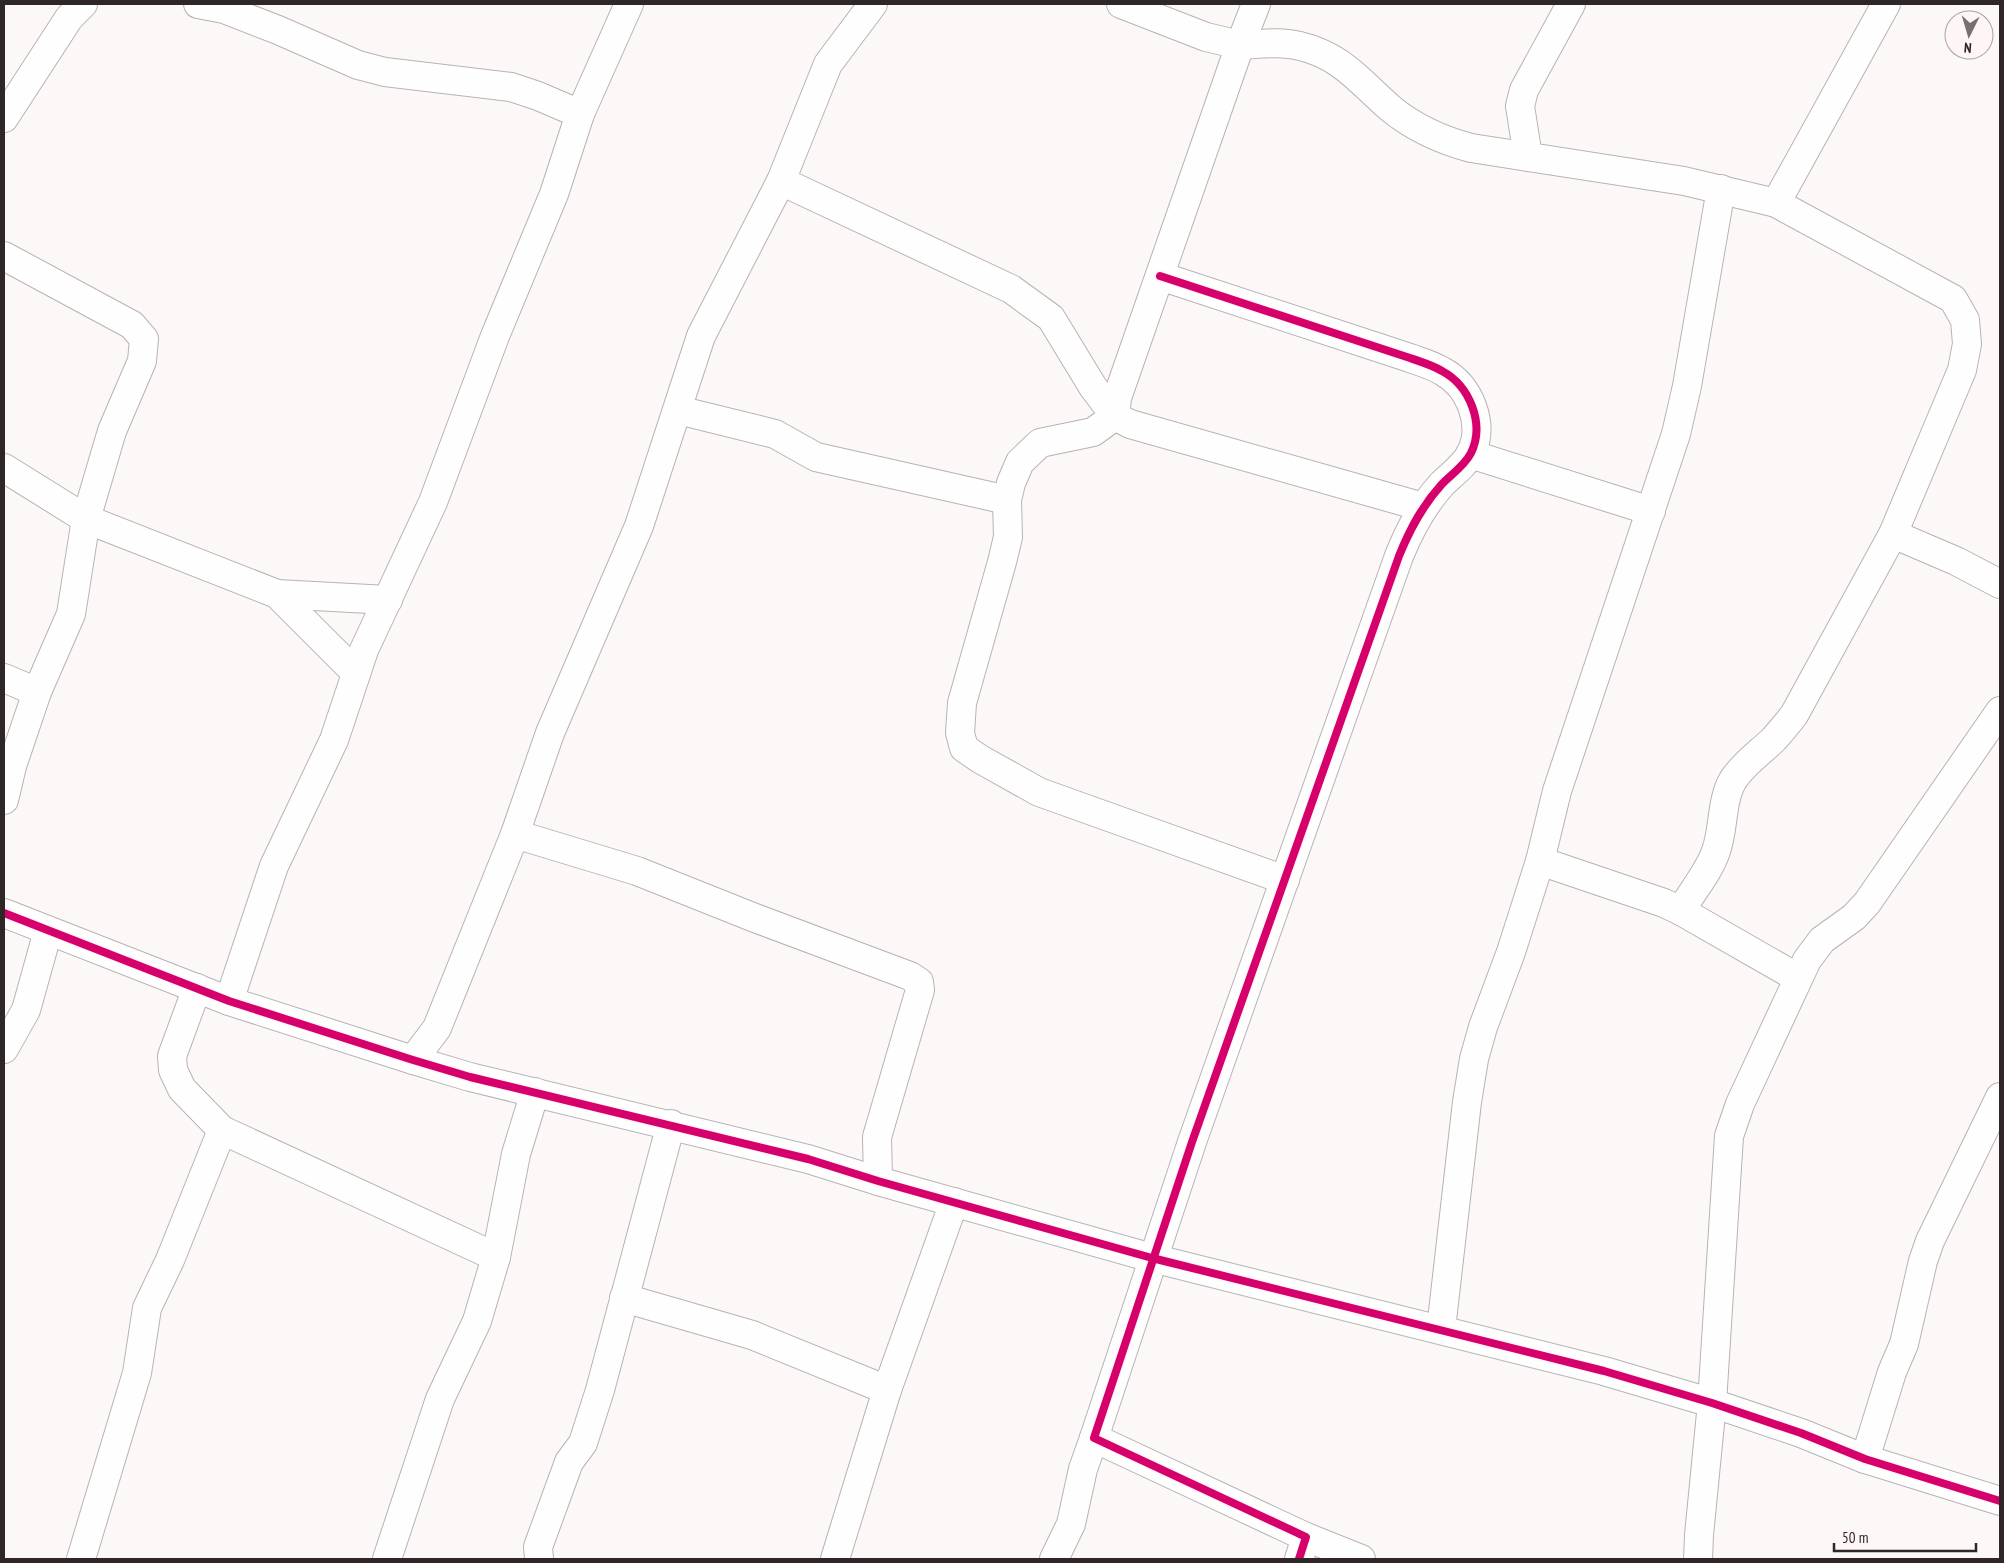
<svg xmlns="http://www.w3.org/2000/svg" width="2004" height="1563" viewBox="0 0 2004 1563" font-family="'PT Sans Narrow',sans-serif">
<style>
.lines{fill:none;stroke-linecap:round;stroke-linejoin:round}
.minor-casing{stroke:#b8b3b2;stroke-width:30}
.minor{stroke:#fffefe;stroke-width:28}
.cycleway-casing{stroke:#fef6f6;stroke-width:11}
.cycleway{stroke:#d6006c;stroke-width:8}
</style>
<rect width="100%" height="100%" fill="#fcf8f8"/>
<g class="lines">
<g class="minor-casing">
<g id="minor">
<polyline points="198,4 224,9 278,30 358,65 385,72 511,87 538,96 580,114"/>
<polyline points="1121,4 1206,37 1240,45 1117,398 1115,416 1130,424 1423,507"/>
<path d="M 1256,4 L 1240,45 C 1260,44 1281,41 1300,46 C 1342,56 1360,82 1390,108 C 1414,128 1441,140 1471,148 L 1684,181 L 1776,203 L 1953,299 L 1965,320 L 1967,344 L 1962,370 L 1893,534 L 1794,715 C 1788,723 1781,731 1774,739 C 1761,752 1744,763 1733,780 C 1721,800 1724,829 1716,851 C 1709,872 1692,891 1681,911"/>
<polyline points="4,118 69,18 83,4"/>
<polyline points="1528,157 1520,106 1524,90 1571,4"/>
<polyline points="781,181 1011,289 1051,318 1093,387 1115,416 1093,432 1040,443 1020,462 1011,483 1007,500 1008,537 1002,562 962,703 960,733 964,748 980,759 1039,792 1285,880"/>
<polyline points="1776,203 1886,4"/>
<polyline points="4,256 132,325 144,339 142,361 112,431 86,519 71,614 37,692 12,766 4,800"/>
<path d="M 1160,276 L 1410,358 C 1421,362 1432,365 1442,371 C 1470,386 1485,424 1471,453 C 1465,465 1451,475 1442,484 C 1422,506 1410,529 1399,556 L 1192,1142 L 1094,1438 L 1306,1537 L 1299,1559"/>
<polyline points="678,410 775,434 816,457 1007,500"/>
<polyline points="1470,454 1651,511"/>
<polyline points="4,468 86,519 277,594 388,600"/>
<polyline points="1893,534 1956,561 2000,584"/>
<polyline points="277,594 356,673"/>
<polyline points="4,678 37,692"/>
<polyline points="515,834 637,871 755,918 910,976 919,982 920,990 877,1137 878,1181"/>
<polyline points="1540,861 1664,903 1681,911 1798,978"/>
<polyline points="4,913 229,1001 413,1060 470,1077 808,1159 878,1181 1152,1258 1604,1371 1712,1403 1801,1433 1865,1459 2000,1501"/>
<polyline points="197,988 172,1056 173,1070 182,1089 222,1130 496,1257"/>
<polyline points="229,1001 274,866 334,740 364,650 433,502 495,336 554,194 580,114 629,4"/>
<polyline points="4,1049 26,1010 48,931"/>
<polyline points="413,1060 437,1028 515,834 550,733 639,526 701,336 781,181 828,64 873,4"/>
<polyline points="624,1298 752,1335 887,1390"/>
<polyline points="1441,1329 1467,1102 1474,1059 1483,1027 1511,952 1540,861 1557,791 1676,434 1687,386 1721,189"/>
<polyline points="1865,1459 1892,1372 1904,1344 1923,1261 1930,1241 2000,1097"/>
<polyline points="1306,1537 1361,1559"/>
<polyline points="81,1559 137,1373 147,1308 170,1260 222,1130"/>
<polyline points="387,1559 440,1399 477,1321 496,1257 516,1154 535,1092"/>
<polyline points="539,1559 538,1547 569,1462 583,1443 600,1390 671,1124"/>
<polyline points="835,1559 887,1390 954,1202"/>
<polyline points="1054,1559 1071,1524 1083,1469 1094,1438"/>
<polyline points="1698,1559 1699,1535 1712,1403 1729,1136 1740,1104 1807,960 1822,940 1854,917 1867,903 2000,711"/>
</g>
</g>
<use href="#minor" class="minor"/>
<g class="cycleway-casing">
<g id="cycleway">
<path d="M 1160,276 L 1410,358 C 1421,362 1432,365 1442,371 C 1470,386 1485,424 1471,453 C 1465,465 1451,475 1442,484 C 1422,506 1410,529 1399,556 L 1192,1142 L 1094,1438 L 1306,1537 L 1299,1559"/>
<polyline points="4,913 229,1001 413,1060 470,1077 808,1159 878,1181 1152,1258 1604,1371 1712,1403 1801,1433 1865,1459 2000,1501"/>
</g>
</g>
<use href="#cycleway" class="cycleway"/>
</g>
<rect width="2004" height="1563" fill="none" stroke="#2f2727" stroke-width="10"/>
<g transform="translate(1969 35) rotate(185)"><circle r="24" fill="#fef6f6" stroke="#aba3a3"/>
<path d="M0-4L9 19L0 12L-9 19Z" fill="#777070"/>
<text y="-8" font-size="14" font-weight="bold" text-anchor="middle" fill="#2f2727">N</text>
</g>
<path d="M1834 1543v8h142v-8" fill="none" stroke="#2f2727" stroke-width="2.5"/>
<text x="1842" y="1543" font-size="15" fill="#2f2727" stroke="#fef6f6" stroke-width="4" paint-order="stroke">50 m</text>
</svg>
